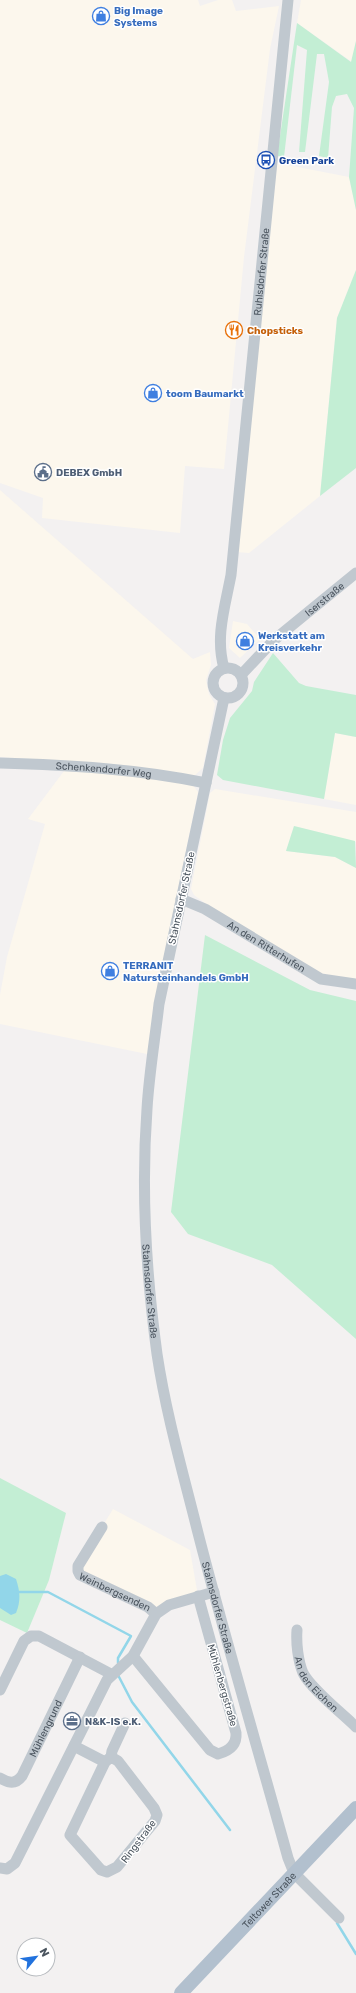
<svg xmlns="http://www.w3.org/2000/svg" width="356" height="1993" viewBox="0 0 356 1993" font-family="Rubik,sans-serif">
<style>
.commercial{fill:#fcf7ed}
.green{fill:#c3eed4}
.water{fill:#92d6e9}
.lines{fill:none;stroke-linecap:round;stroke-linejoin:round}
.stream{stroke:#92d6e9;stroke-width:2.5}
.minor{stroke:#c0c8cf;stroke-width:11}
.major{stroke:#b2c0ce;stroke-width:14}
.labels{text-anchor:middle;stroke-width:3;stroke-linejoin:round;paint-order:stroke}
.shop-label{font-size:10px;font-weight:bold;fill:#366cbe;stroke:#fff;text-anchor:start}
.transit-label{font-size:10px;font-weight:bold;fill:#164399;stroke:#fff;text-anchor:start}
.street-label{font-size:10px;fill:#4a545e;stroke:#fff}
.food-label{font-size:10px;font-weight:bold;fill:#c56008;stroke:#fff;text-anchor:start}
.service-label{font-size:10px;font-weight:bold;fill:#4e5e75;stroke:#fff;text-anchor:start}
</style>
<rect width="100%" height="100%" fill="#f3f1f1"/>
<g class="commercial">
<polygon points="0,0 198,0 200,6 218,0 232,0 236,11 279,6 270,49 244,257 224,469 185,466 180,533 42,518 43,498 0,483"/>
<polygon points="301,0 356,0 356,41 352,62 297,23"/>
<polygon points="277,163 349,177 356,210 356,270 337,318 320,496 249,553 236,552"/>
<polygon points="0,490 193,659 210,652 211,665 206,680 209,694 215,704 203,768 194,776 120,765 0,757"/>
<polygon points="233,621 247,624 260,639 240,658 229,648"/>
<polygon points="335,733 356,737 356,805 324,799"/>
<polygon points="64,771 121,774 193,785 198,792 178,890 152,1055 0,1024 0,995 7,957 45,824 28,819"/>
<polygon points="215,789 356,812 356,842 294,826 286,851 335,857 356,868 356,984 321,979 253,938 194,895 191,889 210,793"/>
<polygon points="113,1509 190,1550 198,1596 156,1614 80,1575 78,1566"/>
</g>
<g class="green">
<polygon points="297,23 351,62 356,41 356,210 349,177 354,108 347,94 336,96 332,107 328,158 319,156 329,82 324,54 317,54 305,152 299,152 307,50 297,45 284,157 277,156"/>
<polygon points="356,270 356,468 320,496 337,318"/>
<polygon points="273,653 299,683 306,686 356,695 356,737 335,733 324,799 223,780 217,775 223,740 230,718 252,691 254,682"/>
<polygon points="294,826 355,841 356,868 335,857 286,851"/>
<polygon points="205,935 310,990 356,1001 356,1339 272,1265 188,1234 171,1212"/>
<polygon points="0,1478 66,1513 49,1580 27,1633 0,1620"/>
</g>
<path class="water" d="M 6,1574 L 16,1579 C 20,1591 21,1601 16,1613 L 11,1615 L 0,1608 L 0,1576 Z"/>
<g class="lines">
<g class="stream">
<polyline points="17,1592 48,1592 131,1636 118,1658 118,1663"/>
<polyline points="118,1675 132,1702 230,1830"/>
<polyline points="337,1923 356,1954"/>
</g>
<g class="minor">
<circle cx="228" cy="683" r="15"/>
<path id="s1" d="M 224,668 C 215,637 225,607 231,575 L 288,0"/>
<path id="s2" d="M 241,675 L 274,640 L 356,573"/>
<path id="s3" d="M 224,698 L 159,1004 C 155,1039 149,1074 147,1109 C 141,1190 146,1273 157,1354 C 166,1414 183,1473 198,1533 C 226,1642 258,1749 288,1858 L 294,1873 L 339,1918"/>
<path id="s4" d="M 0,763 C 69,765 138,769 206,783"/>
<path id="s5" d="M 181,899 L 205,909 L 321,979 L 356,984"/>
<path id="s6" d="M 102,1527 L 78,1566 L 78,1571 L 80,1575 L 148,1607 L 156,1614"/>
<path id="s7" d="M 297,1630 C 296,1643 298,1661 303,1673 C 311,1689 343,1714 356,1727"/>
<path d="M 133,1656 L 210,1750 L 218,1754 C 229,1751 237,1745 236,1733 L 198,1596"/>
<polyline points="0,1690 24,1641 31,1636 39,1636 111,1674"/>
<polyline points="74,1746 105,1762"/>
<polygon points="111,1757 118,1761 154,1808 157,1815 155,1821 117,1867 107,1872 101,1870 70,1835 105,1762"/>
<polyline points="111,1757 112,1751 125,1723"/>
<path id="s8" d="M 0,1778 C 9,1783 15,1785 22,1776 L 80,1657"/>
<polyline points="0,1868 7,1869 15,1863 107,1680 133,1656 156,1614 169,1605 214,1592"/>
</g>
<path class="major" id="s9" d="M 181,1993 L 356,1808"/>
</g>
<defs>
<g id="shop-ring" transform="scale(0.9)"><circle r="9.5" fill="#fff" stroke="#3f7fe0" stroke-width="1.5"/><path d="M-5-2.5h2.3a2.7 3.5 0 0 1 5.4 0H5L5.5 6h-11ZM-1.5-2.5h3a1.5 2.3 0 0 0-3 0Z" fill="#3f7fe0"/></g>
<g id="bus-ring" transform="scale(0.9)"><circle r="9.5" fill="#fff" stroke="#1a4fb4" stroke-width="1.5"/><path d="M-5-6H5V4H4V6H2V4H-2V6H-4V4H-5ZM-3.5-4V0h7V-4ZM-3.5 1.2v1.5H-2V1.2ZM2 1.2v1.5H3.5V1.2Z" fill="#1a4fb4"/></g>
<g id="restaurant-ring" transform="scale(0.9)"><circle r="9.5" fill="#fff" stroke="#e8710a" stroke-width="1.5"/><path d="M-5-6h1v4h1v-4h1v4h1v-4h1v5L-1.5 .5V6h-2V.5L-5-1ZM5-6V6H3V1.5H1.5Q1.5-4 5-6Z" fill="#e8710a"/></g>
<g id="civic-ring" transform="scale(0.9)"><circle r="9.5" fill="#fff" stroke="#5c6f8a" stroke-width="1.5"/><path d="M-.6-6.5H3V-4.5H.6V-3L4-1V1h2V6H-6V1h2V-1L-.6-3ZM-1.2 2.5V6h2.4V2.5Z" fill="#5c6f8a"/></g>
<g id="office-ring" transform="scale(0.9)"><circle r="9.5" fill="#fff" stroke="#5c6f8a" stroke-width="1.5"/><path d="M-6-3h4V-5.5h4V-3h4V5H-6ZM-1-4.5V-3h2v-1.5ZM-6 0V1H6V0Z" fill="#5c6f8a"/></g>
</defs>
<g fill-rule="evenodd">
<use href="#shop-ring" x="101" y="16"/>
<use href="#bus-ring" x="266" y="160"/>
<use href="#restaurant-ring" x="234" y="330"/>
<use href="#shop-ring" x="153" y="393"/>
<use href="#civic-ring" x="43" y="472"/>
<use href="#shop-ring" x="245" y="641"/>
<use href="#shop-ring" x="110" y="971"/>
<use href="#office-ring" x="72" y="1721"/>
</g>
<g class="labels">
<g class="shop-label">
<text x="114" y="14">Big Image<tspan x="114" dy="12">Systems</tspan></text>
<text x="166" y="397">toom Baumarkt</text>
<text x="258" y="639">Werkstatt am<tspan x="258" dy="12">Kreisverkehr</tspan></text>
<text x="123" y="969">TERRANIT<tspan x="123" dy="12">Natursteinhandels GmbH</tspan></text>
</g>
<g class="transit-label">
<text x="279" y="164">Green Park</text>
</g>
<g class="street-label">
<text dy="4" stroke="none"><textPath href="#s1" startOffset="399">Ruhlsdorfer Straße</textPath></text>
<text dy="4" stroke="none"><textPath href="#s2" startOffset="113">Iserstraße</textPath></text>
<text dy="4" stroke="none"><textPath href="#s4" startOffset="104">Schenkendorfer Weg</textPath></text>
<text transform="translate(181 898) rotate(-78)" y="4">Stahnsdorfer Straße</text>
<text dy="4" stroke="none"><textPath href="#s5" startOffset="98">An den Ritterhufen</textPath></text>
<text dy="4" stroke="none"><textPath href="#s3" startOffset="601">Stahnsdorfer Straße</textPath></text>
<text dy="4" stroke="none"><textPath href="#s6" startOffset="94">Weinbergsenden</textPath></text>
<text dy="4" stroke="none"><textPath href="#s3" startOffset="925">Stahnsdorfer Straße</textPath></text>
<text dy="4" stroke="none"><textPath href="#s7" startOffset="60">An den Eichen</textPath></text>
<text transform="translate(223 1685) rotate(74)" y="4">Mühlenbergstraße</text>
<text dy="4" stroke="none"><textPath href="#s8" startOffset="78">Mühlengrund</textPath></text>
<text transform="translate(138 1841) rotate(-53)" y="4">Ringstraße</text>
<text dy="4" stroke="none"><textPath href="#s9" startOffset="128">Teltower Straße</textPath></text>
</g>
<g class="food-label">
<text x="247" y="334">Chopsticks</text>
</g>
<g class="service-label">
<text x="56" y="476">DEBEX GmbH</text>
<text x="85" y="1725">N&amp;K-IS e.K.</text>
</g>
</g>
<g transform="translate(36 1957) rotate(61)"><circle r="19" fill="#ffffff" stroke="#b7bbbf"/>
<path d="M0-3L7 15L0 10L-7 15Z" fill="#2272dd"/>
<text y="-6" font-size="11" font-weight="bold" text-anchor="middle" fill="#4a545e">N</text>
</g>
</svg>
